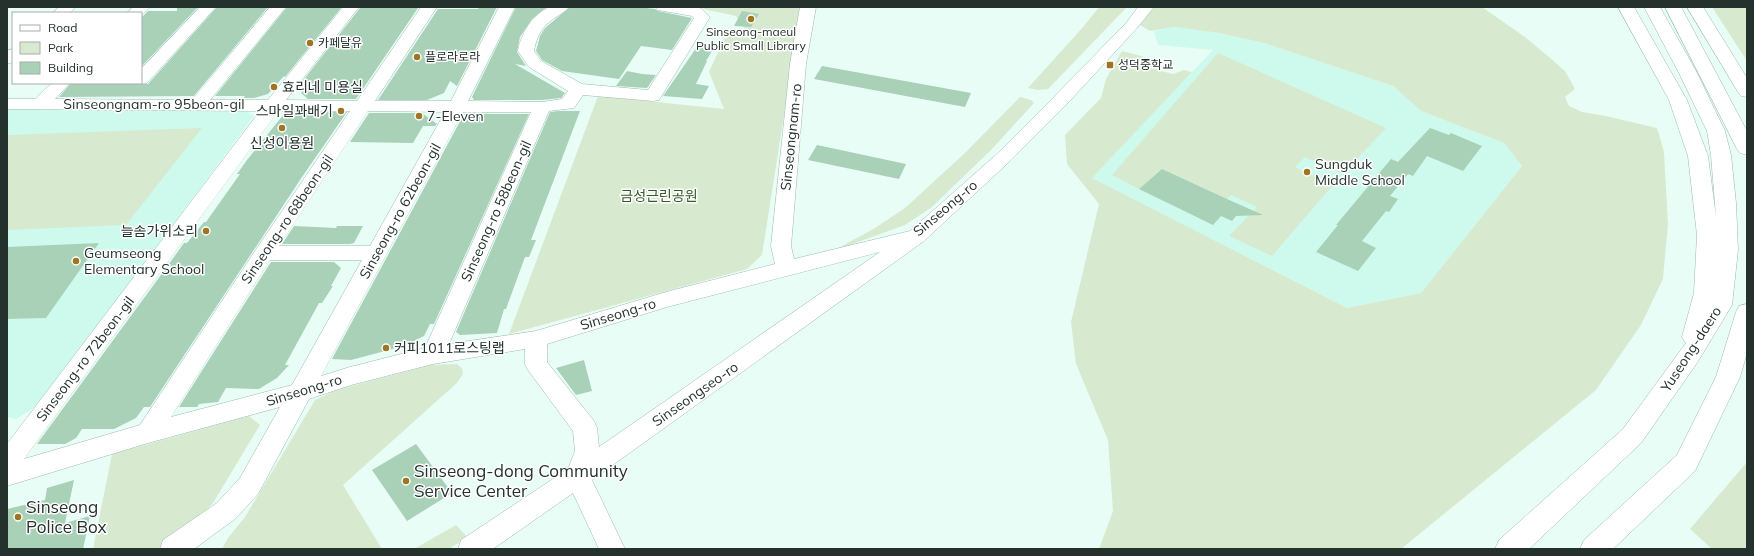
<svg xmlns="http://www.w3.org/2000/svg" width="1754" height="556" viewBox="0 0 1754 556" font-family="Mulish,'Noto Sans KR',sans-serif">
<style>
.built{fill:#cefaed}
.green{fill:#d7ead0}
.building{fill:#a8d1b7}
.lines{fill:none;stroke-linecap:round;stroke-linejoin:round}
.minor-casing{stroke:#99bab0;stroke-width:1}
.major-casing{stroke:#99bab0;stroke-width:1}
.minor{fill:#fff;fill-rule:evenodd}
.major{fill:#fff;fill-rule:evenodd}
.poi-dot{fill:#9d7523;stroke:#fff;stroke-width:1.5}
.labels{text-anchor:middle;stroke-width:3;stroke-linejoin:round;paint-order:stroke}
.far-poi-label{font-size:12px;fill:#24312d;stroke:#fff;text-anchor:start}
.poi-label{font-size:14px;fill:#24312d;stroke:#fff;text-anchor:start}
.street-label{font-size:14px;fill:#24312d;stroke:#fff}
.park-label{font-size:14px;fill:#365a29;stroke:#fff}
.near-poi-label{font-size:17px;fill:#24312d;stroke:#fff;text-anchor:start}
</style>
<rect width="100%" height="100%" fill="#e9fdf7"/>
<g class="built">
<polygon points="1175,27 1219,33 1264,43 1393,86 1421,111 1504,143 1522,166 1421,293 1347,308 1091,178 1213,50 1158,45 1154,31"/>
<polygon points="7,110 245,110 254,116 37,406 16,419 7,417"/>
</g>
<g class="green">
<polygon points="705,7 801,7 762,255 747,269 509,334 598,96 724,109 709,72 724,39 745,30 736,16 703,9"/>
<polygon points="1099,7 1127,7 1048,89 1038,90 1028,88 1084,26"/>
<polygon points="1154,7 1482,7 1525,37 1549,57 1565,71 1575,89 1565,97 1569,106 1582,112 1606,116 1657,128 1664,152 1668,224 1663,279 1641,325 1596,390 1401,549 1099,549 1113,511 1108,440 1076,364 1071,322 1099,204 1067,164 1065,135 1101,98 1106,79 1122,51 1156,60 1157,70 1173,74 1184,70 1192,72 1092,178 1347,308 1421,293 1522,166 1504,143 1421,111 1393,86 1264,43 1219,33 1175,27 1150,31 1140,25"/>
<polygon points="1712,7 1745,7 1747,9 1747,61"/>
<polygon points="1218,53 1386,128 1343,174 1305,157 1295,167 1333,185 1272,256 1229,236 1257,207 1231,195 1227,199 1162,169 1139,189 1112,175"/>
<polygon points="1020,97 1031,100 1034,103 992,149 932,207 905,225 833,251 875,228 905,208 967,151"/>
<polygon points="202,128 126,225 7,230 7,135"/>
<polygon points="457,364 462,368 463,374 457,383 343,485 382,549 222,549 228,538 245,517 315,400 336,390 431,365"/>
<polygon points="249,416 260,425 213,503 196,521 158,549 93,549 112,454"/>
<polygon points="1747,462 1747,549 1712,549 1690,529"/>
<polygon points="456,525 467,537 449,549 414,549"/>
</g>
<g class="building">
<polygon points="177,7 198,7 141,67 141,18 148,11 177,11"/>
<polygon points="217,7 268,7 194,96 59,97 71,83 148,84"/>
<polygon points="287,7 341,8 285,77 284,76 268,94 254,98 243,98 245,96 215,96"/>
<polygon points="479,7 497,7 457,86 450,81 444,93 427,100 378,100 438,9 478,9"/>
<polygon points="516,7 547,7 532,19 520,37 517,52 526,66 515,64 565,93 561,98 542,100 474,100 472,97"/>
<polygon points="570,7 637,7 655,9 658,11 692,18 672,50 641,46 619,79 562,71 542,60 536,51 540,36 545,28"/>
<polygon points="360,8 418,8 356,99 308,99 301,93 312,80 301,83"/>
<polygon points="742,11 759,14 751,27 734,26"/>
<polygon points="699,44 715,46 706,61 707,61 696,84 709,86 702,99 663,96"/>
<polygon points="822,66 971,93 965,107 814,79"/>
<polygon points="627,71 642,74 656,75 647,88 616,86"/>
<polygon points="559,111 580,111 531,240 536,240 529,257 525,257 506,309 504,309 497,333 460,335 456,332 550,112"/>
<polygon points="289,112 347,112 302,177 150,407 144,407 136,418 114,429 82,429 76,438 65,444 37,444 169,264 184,243 187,243 204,222 206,222 240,174 237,174 247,160 284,114"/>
<polygon points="369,113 422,113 437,124 435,126 423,126 413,143 350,142"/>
<polygon points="464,114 529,114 434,324 430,324 424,336 404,346 351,360 332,359"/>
<polygon points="1430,128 1449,135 1451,133 1482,146 1463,171 1427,156 1413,176 1408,174 1390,196 1398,199 1389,212 1386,211 1362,241 1376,248 1358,271 1316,252 1338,225 1336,225 1391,159 1398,162"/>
<polygon points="817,145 906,164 899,179 808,160"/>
<polygon points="1162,169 1227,199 1263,215 1236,216 1232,221 1221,216 1213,225 1139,189"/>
<polygon points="294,226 336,228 337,226 363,226 354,243 350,244 282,244"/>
<polygon points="99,243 46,318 7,319 7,247"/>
<polygon points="271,262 334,262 341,268 331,286 333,286 322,303 319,303 285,365 289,365 277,378 259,389 226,388 218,402 199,404 197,407 179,407"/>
<polygon points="584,360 592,391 576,395 556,368"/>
<polygon points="416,444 452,493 407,521 372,470"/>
<polygon points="74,480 65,523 90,516 83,549 7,549 7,509 45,500 47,488"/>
</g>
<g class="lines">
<g class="minor-casing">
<g id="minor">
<polygon points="59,7 76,7 70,13 53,13"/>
<polygon points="133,7 150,7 141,16 141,13 127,13"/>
<polygon points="200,7 216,7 147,83 137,83 141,83 141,69"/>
<path d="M 270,7 L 286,7 L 210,100 L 268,100 L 343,7 L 359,7 L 286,100 L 357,101 L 421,7 L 437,7 L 375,101 L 451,101 L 499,7 L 515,7 L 468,101 L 542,102 L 562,99 L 568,91 L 529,67 L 518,51 C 521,34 532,14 550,7 C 555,6 563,7 569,7 C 565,12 560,14 556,17 C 542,26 537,35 534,51 L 541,61 L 582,84 L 648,90 L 694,18 L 692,16 L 658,10 L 655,7 L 697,7 L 702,9 L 710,17 L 659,100 L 653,101 L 583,95 L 574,108 L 549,111 L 449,344 L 536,331 L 666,292 L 775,264 L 771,246 L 790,64 L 800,7 L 816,7 L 806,64 L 791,246 L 794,259 L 910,231 L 997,154 L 1054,97 L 1127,22 L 1138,7 L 1154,7 L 1137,28 L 1066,105 L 1009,162 L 924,241 L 592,480 L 625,549 L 599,549 L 573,493 L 493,549 L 458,549 L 461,540 L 568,469 L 575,451 L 573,431 L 528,370 L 525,364 L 525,349 L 433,364 L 351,385 L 309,399 L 258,494 L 235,519 L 194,549 L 160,549 L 163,540 L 217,503 L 240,478 L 280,407 L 148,443 L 7,486 L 7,444 L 260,111 L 7,109 L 7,99 L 35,99 L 52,83 L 70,83 L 55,99 L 192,100 ZM 278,111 L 350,111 L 257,248 L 140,425 L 24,459 ZM 368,111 L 445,112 L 370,246 L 279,246 ZM 463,112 L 531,112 L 425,348 L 350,367 L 321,376 ZM 880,252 L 599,447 L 597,428 L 594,421 L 547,362 L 547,344 L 667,307 ZM 270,260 L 362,260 L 292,385 L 171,417 Z"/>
<polygon points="13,49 13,62 7,64 7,51"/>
</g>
</g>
<g class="major-casing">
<g id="major">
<polygon points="1618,7 1634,7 1687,100 1708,156 1716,217 1711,155 1707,131 1678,71 1644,7 1660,7 1696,71 1725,131 1731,155 1736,203 1738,250 1732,305 1697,363 1641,443 1529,549 1495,549 1499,540 1623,429 1686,343 1682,337 1694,293 1697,235 1688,156 1669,100"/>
<polygon points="1665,7 1681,7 1747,131 1747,155 1740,153 1737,149"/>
<polygon points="1687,7 1703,7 1747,78 1747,97 1741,96 1738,92"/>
<polygon points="1747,304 1747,353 1740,377 1695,471 1613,549 1580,549 1584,540 1677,455 1716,377 1736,312 1739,306"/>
</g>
</g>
<use href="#minor" class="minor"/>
<use href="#major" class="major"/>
</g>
<g class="poi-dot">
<circle cx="751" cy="19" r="4"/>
<circle cx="310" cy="43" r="4"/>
<circle cx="417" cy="57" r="4"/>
<rect x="1106" y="61" width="8" height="8" rx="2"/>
<circle cx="274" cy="87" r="4"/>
<circle cx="341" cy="111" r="4"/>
<circle cx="419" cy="116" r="4"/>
<circle cx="282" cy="128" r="4"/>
<circle cx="1307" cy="172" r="4"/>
<circle cx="206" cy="231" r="4"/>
<circle cx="76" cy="261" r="4"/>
<circle cx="386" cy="348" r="4"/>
<circle cx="406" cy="481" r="4"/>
<circle cx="18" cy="517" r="4"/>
</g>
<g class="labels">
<g class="far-poi-label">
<text x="751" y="36" text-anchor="middle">Sinseong-maeul<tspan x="751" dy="14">Public Small Library</tspan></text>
<text x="318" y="47">카페달유</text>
<text x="425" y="61">플로라로라</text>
<text x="1118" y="69">성덕중학교</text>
</g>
<g class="poi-label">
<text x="282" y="92">효리네 미용실</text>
<text x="333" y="116" text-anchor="end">스마일꽈배기</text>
<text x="427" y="121">7-Eleven</text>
<text x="282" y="148" text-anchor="middle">신성이용원</text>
<text x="1315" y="169">Sungduk<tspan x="1315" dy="16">Middle School</tspan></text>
<text x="198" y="236" text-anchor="end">늘솜가위소리</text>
<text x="84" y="258">Geumseong<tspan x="84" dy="16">Elementary School</tspan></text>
<text x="394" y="353">커피1011로스팅랩</text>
</g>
<g class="street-label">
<text x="154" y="109">Sinseongnam-ro 95beon-gil</text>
<text transform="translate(791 137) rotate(-84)" y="5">Sinseongnam-ro</text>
<text transform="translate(945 208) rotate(-40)" y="5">Sinseong-ro</text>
<text transform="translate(400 211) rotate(-61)" y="5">Sinseong-ro 62beon-gil</text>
<text transform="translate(496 211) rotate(-66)" y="5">Sinseong-ro 58beon-gil</text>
<text transform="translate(287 219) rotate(-56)" y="5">Sinseong-ro 68beon-gil</text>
<text transform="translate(618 314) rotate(-17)" y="5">Sinseong-ro</text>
<text transform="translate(1691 349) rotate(-57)" y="5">Yuseong-daero</text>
<text transform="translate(85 359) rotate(-53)" y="5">Sinseong-ro 72beon-gil</text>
<text transform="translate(304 390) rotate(-17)" y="5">Sinseong-ro</text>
<text transform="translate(695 394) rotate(-35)" y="5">Sinseongseo-ro</text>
</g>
<g class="park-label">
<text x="659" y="201">금성근린공원</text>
</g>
<g class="near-poi-label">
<text x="414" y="477">Sinseong-dong Community<tspan x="414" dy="20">Service Center</tspan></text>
<text x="26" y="513">Sinseong<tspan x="26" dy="20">Police Box</tspan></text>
</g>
</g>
<rect width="1754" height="556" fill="none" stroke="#24312d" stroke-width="16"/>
<rect x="12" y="12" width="130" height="72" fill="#ffffff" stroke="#a7adab"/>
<rect x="20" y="25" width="20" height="6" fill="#ffffff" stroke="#a7adab"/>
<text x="48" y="32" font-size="12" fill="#24312d">Road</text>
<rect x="20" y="42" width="20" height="12" fill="#d7ead0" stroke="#a7adab"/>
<text x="48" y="52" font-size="12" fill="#24312d">Park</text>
<rect x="20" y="62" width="20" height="12" fill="#a8d1b7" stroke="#a7adab"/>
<text x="48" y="72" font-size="12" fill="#24312d">Building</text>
</svg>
